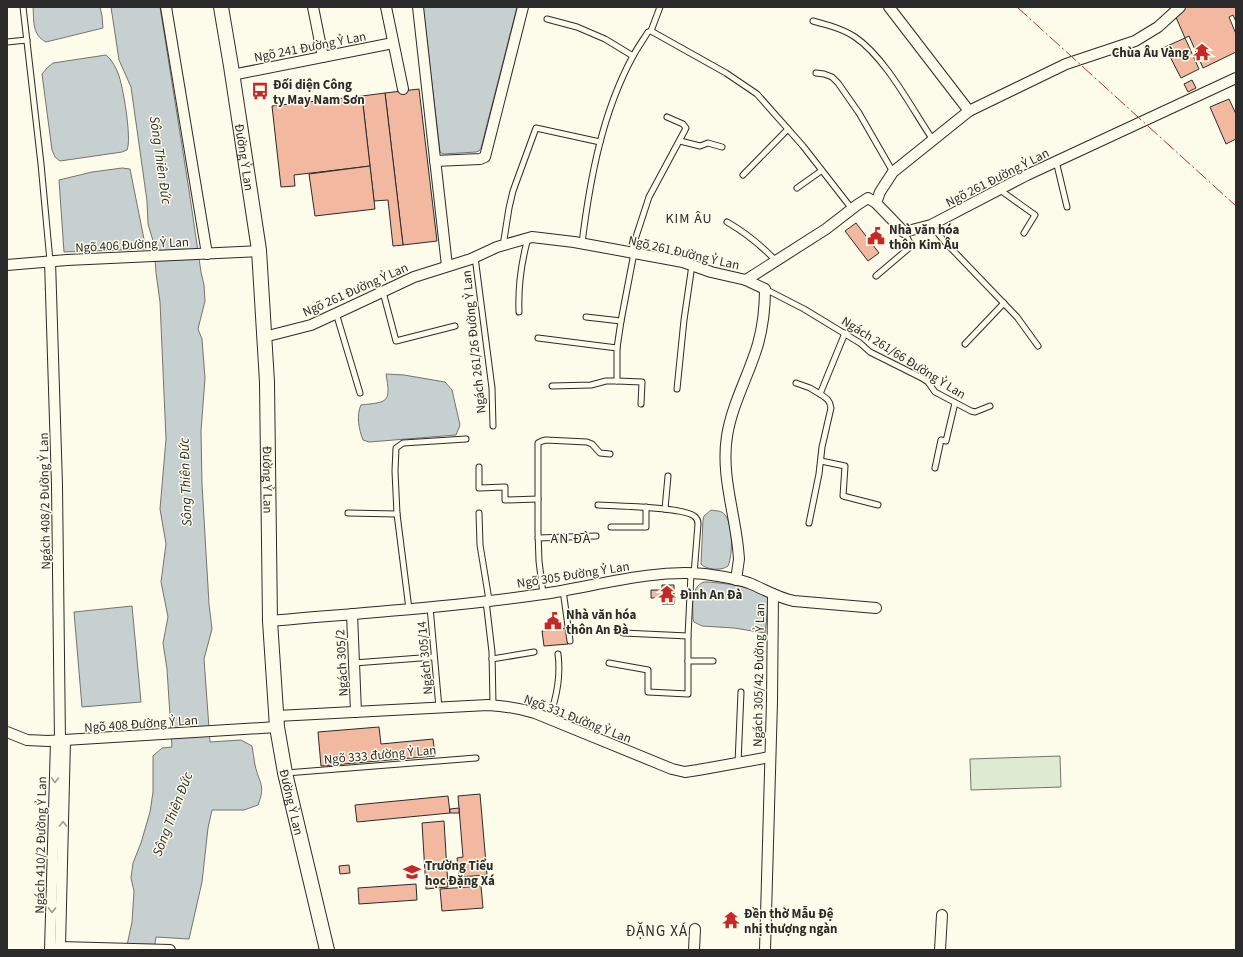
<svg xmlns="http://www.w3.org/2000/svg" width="1243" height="957" viewBox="0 0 1243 957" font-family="'Source Sans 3',sans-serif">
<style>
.green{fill:#deebd1;stroke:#74746e}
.water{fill:#c7d0d0;stroke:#74746e}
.building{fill:#f2b8a0;stroke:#2b2b2b}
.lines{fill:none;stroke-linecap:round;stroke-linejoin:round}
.service-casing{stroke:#2b2b2b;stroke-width:7}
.minor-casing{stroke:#2b2b2b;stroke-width:12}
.secondary-casing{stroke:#2b2b2b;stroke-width:16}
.service{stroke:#fdfbea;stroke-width:5}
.minor{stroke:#fdfbea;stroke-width:10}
.secondary{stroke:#fdfbea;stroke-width:14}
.power{stroke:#c62828;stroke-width:1;stroke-dasharray:14 3 2 3;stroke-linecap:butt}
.oneway{stroke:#9e9d94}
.labels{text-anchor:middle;stroke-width:3;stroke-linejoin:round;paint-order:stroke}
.street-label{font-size:13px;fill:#2b2b2b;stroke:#fdfbea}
.poi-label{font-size:13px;font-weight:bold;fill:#2b2b2b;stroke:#fdfbea;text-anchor:start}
.water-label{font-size:14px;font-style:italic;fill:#2b2b2b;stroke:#fdfbea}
.neighbourhood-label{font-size:14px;letter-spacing:1px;fill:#2b2b2b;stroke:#fdfbea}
.quarter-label{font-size:15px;letter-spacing:1px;fill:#2b2b2b;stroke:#fdfbea}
</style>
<rect width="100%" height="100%" fill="#fdfbea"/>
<polygon class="green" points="1060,756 1061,787 971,790 970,759"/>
<g class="water">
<path d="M 33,7 L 100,7 L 102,16 L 103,28 L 46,42 C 32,35 34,21 33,7 Z"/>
<path d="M 111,7 L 160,7 L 189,190 L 201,272 L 204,285 L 205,301 L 198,329 L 202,339 L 205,378 L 201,431 L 202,484 L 209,604 L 212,629 L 204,659 L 210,742 L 241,740 L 252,746 C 253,752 254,759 255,765 C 259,783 266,785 258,805 L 244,810 L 212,810 L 208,828 L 202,882 L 189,939 L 156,937 L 154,950 L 126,950 L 132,922 L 134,891 L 131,878 L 133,863 L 141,843 L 150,812 L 153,792 L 153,756 L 162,748 L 172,747 L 167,669 L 163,643 L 168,617 L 161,582 L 166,544 L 160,509 L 166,439 L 160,302 L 156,273 L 154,244 L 148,224 L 147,201 L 131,87 L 119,60 Z"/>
<polygon points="423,7 517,7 481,148 479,151 476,152 443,154 440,152"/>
<path d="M 106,55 C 112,60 115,66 118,73 C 123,85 132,139 127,150 L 122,152 L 60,161 L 55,157 L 52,150 L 42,74 L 47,68 L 53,63 Z"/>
<polygon points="122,168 130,169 146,249 64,252 59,180 92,172"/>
<path d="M 386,374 L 404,375 L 445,382 L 452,390 L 460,425 L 456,435 L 369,442 L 363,440 C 359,430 356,415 361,405 C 388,402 391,403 386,374 Z"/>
<path d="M 711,510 C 715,511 722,510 725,515 C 733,524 733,555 728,566 C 722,571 706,570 701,564 L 703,520 L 704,516 Z"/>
<path d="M 704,582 C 718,582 761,587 769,599 L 765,633 L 734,628 L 702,626 L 694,622 L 693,619 C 693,606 690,587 704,582 Z"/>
<polygon points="132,606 141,702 82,707 74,612"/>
</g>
<g class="building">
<polygon points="1183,7 1236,7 1236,22 1233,15 1229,17 1236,34 1236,52 1203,68 1189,36 1185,38 1175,15"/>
<polygon points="1185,38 1199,69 1181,78 1165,47"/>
<polygon points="1192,80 1196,88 1188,92 1184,84"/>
<polygon points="419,89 437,241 403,245 385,93"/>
<polygon points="385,93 403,245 393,246 388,200 374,201 362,96"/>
<polygon points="362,96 370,166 294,175 295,186 281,187 272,106"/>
<polygon points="1229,99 1236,114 1236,139 1226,144 1210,107"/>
<polygon points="370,166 375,209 315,216 309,174"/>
<polygon points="856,223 879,253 868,261 845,231"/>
<polygon points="662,585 674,585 674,604 662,604 662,598 651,598 651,590 662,590"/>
<polygon points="566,628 568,644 544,646 542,631"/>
<polygon points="379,727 381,744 433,739 435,756 321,766 318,732"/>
<polygon points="480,794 487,875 459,877 457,858 463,857 458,796"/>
<polygon points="448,796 450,813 357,822 355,805"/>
<polygon points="459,808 459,813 450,813 450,809"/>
<polygon points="444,821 448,887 426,889 422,823"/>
<polygon points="349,865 350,873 340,874 339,866"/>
<polygon points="416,884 417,900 359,904 358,888"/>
<polygon points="481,886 483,908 442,911 440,889"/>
</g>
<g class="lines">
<g class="service-casing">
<g id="service">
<polyline points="23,7 41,164 50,261"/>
<polyline points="547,19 577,27 605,39 633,56"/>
<path d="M 813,21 C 828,25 843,29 855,37 C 886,58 912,109 933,140"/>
<polyline points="651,31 726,73 757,94 803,146 852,209"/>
<polyline points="7,42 27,40"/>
<polyline points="816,73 824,74 832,77 838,83 859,113 893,172"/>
<polyline points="680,141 700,146 708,143 722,147"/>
<polyline points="1056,161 1067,207"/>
<polyline points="743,175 788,129"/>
<polyline points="797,188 821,171"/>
<polyline points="1000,190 1035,215 1024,233"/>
<path d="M 727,222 C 746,233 761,245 776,261"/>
<polyline points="931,225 945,242 1017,317 1038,346"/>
<path d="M 582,243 C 590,179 602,113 633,56 C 638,47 643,40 648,32 L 651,31 L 660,7"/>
<polyline points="503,246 509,208 513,191 536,128 600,142"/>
<polyline points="631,252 649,197 685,130 686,128 683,124 667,117"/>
<polyline points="475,257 492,388 493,426"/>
<polyline points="876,276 909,248 910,243 904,232"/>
<polyline points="765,289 804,309 860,343 870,352 922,378 928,382 935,392 971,411 975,412 990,406"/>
<polyline points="383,292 396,341 455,326"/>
<path d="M 519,312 C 518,286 521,263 528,238"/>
<polyline points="336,313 360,393"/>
<polyline points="586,317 621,321"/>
<polyline points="538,338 617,348"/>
<polyline points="965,344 1004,303"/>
<polyline points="617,381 642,382 641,404"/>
<polyline points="796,383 810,388 820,394"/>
<polyline points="552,386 591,385 606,381 617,381 617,348 621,321 634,253"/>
<polyline points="677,389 684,320 692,265"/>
<polyline points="821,461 845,466 843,496 878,505"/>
<polyline points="479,467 479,488 505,487 505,500 538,499"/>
<polyline points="935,468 941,440 946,441 955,403"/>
<path d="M 598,505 C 615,506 682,507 694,516 C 697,518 698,521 698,524 L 694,574"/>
<polyline points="665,509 668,476"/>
<polyline points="348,513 397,514"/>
<polyline points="479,513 480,545 489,600"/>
<path d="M 809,523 L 819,474 L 822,447 L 831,408 C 830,400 826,398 820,394 L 845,333"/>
<polyline points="611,527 646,527 646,507"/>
<polyline points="538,538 596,536"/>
<polyline points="563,590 570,641"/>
<polyline points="543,594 539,561 538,532 538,443 542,441 546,440 587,442 592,444 600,453 610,454"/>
<polyline points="486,601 492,652 493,705"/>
<polyline points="430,607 439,708"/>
<polyline points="409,609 397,514 395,471 396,448 403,443 466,439"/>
<polyline points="623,633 688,636"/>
<polyline points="492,659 534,652"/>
<polyline points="688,661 713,661"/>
<polyline points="354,663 434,657"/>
<polyline points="609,663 648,670 648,692 688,694 688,636 691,574"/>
<path d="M 549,718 C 557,697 561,677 558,654"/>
<polyline points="738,763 741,692"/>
<polyline points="286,773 476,758"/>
</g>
</g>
<g class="minor-casing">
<g id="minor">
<polyline points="166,7 207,254"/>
<polyline points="313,7 323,57"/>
<polyline points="386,7 403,89"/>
<polyline points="418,7 447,266"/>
<polyline points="232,75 393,43"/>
<polyline points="969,111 1066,64 1135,41 1158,27 1180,7"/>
<polyline points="435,161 480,159 485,157 523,7"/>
<polyline points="876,203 880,192 893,172 969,111 889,7"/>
<polyline points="50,261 57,485 60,741"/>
<polyline points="7,265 67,260 259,251"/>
<polyline points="264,337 311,325 350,307 414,277 471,259 497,247 532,237 574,242 683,262 711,272 746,280 826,229 857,205 868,198 876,203 904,232 931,225 1027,175 1236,78"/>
<path d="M 736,580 L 739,559 L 738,548 C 734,510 721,474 727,436 C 732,404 749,375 758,344 C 763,326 765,308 765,289 L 746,280"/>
<polyline points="352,614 356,712"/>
<path d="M 270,621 C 361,613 453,607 543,594 C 597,586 650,569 705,574 C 719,576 735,578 749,583 C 764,589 778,598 794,601 L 876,608"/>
<path d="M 277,716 L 488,705 C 504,706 519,708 535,713 L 672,769 L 685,772 L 698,770 L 770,757"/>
<polyline points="7,732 27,740 48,741 277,727"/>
<polyline points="60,947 65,740"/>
<polyline points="55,949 60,947 170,950"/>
<polyline points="50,950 56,741"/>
<polyline points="694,950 695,929"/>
<polyline points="765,950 772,701 773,594"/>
<polyline points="940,950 942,915"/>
</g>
</g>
<g class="secondary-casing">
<g id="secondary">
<path id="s1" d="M 221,7 L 231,66 L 259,250 L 267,382 L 270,621 L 277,727 L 285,773 L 327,950"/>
</g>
</g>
<use href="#service" class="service"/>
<use href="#minor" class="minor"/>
<use href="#secondary" class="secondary"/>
<polyline class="power" points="1017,7 1236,206"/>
</g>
<defs><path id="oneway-chevron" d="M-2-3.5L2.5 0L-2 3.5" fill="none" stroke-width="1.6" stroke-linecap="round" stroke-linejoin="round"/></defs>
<g class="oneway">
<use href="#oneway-chevron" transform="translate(55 780) rotate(91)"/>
<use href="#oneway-chevron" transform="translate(63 824) rotate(-89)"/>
<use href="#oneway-chevron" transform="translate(52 910) rotate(91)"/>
</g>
<defs>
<g id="temple-bare" transform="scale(1.38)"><path d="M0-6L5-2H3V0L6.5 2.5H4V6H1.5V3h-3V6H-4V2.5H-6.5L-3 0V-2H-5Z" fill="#c62828" stroke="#fdfbea" stroke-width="2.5" paint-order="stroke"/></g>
<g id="bus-bare" transform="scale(1.38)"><path d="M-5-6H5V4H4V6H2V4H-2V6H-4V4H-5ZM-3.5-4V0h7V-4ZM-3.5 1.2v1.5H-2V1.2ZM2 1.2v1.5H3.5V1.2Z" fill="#c62828" stroke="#fdfbea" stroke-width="2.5" paint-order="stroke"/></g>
<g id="civic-bare" transform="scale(1.38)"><path d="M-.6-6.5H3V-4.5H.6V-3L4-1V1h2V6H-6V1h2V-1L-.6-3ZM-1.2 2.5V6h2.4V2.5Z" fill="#c62828" stroke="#fdfbea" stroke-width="2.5" paint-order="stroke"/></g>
<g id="school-bare" transform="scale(1.38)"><path d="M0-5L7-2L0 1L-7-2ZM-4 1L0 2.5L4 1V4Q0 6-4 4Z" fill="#c62828" stroke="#fdfbea" stroke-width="2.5" paint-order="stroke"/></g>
</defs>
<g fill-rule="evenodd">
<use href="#temple-bare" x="1202" y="52"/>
<use href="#bus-bare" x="260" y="91"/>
<use href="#civic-bare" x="876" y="236"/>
<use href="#temple-bare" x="667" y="594"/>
<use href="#civic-bare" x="553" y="621"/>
<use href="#school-bare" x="412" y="872"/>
<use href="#temple-bare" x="731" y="920"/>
</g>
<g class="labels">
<g class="street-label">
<text transform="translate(310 46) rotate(-11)" y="5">Ngõ 241 Đường Ỷ Lan</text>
<text dy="5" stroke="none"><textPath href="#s1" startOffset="152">Đường Ỷ Lan</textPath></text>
<text transform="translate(997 177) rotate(-27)" y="5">Ngõ 261 Đường Ỷ Lan</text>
<text transform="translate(132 244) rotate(-3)" y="5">Ngõ 406 Đường Ỷ Lan</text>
<text transform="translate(684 252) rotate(13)" y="5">Ngõ 261 Đường Ỷ Lan</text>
<text transform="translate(355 289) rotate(-24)" y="5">Ngõ 261 Đường Ỷ Lan</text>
<text transform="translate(473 342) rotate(-96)" y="5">Ngách 261/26 Đường Ỷ Lan</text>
<text transform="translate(904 357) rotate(32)" y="5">Ngách 261/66 Đường Ỷ Lan</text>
<text dy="5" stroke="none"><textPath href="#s1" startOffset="476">Đường Ỷ Lan</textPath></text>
<text transform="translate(44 501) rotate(-91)" y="5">Ngách 408/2 Đường Ỷ Lan</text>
<text transform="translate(573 574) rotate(-9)" y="5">Ngõ 305 Đường Ỷ Lan</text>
<text transform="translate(424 658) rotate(-95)" y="5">Ngách 305/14</text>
<text transform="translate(341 663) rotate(-93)" y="5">Ngách 305/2</text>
<text transform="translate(758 675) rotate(-89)" y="5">Ngách 305/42 Đường Ỷ Lan</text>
<text transform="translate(578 718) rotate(21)" y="5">Ngõ 331 Đường Ỷ Lan</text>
<text transform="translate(141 723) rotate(-4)" y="5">Ngõ 408 Đường Ỷ Lan</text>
<text transform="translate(380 754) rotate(-5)" y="5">Ngõ 333 đường Ỷ Lan</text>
<text dy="5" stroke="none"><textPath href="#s1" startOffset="800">Đường Ỷ Lan</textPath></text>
<text transform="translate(40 845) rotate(-89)" y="5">Ngách 410/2 Đường Ỷ Lan</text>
</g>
<g class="poi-label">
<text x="1189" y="57" text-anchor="end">Chùa Âu Vàng</text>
<text x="273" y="89">Đối diện Công<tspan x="273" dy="15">ty May Nam Sơn</tspan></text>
<text x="889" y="234">Nhà văn hóa<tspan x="889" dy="15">thôn Kim Âu</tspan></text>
<text x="680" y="599">Đình An Đà</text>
<text x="566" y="619">Nhà văn hóa<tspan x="566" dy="15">thôn An Đà</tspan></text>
<text x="425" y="870">Trường Tiểu<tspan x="425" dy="15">học Đặng Xá</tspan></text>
<text x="744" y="918">Đền thờ Mẫu Đệ<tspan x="744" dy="15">nhị thượng ngàn</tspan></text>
</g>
<g class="water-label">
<text transform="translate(161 160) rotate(82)" y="5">Sông Thiên Đức</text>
<text transform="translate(185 482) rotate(-92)" y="5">Sông Thiên Đức</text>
<text transform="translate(172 814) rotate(-69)" y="5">Sông Thiên Đức</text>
</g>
<g class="neighbourhood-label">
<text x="689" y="223">KIM ÂU</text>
<text x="571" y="543">AN ĐÀ</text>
</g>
<g class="quarter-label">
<text x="657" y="936">ĐẶNG XÁ</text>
</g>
</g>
<rect width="1243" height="957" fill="none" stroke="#2b2b2b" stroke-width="16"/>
</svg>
